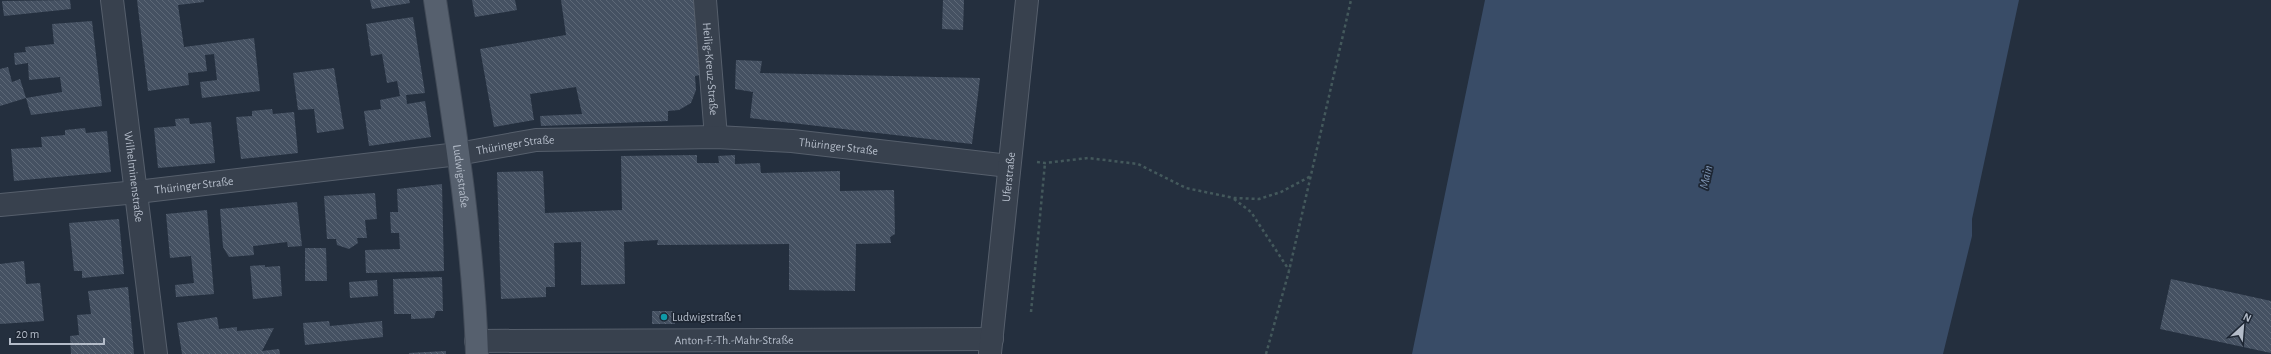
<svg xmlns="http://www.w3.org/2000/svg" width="2271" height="354" viewBox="0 0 2271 354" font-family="'Alegreya Sans',sans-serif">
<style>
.water{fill:#394c67}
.building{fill:url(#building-back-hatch)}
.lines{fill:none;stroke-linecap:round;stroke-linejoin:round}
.minor-casing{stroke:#565f6c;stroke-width:24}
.major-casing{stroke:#414a57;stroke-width:24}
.path{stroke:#44595c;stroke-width:2.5;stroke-dasharray:3 3;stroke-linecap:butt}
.minor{stroke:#38414e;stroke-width:22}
.major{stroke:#56606e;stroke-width:22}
.culture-dot{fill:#0f9aa8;stroke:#1d2633;stroke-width:1.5}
.labels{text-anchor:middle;stroke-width:3.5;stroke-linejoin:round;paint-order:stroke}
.street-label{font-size:12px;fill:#b4bcc9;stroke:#1d2633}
.poi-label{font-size:12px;fill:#b4bcc9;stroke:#1d2633;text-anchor:start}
.water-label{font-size:13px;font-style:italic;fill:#7c92b1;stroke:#1d2633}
</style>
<defs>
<pattern id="building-back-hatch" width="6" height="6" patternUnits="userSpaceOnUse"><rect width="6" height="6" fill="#455162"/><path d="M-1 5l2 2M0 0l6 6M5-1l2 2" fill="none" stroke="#5d6877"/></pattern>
</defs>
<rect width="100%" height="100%" fill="#242f3e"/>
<polygon class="water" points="1485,0 2019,0 1972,219 1972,236 1943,354 1412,354"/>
<g class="building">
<polygon points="70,0 71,9 4,16 2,1"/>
<polygon points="137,0 204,0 204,2 178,5 184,47 254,38 260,91 202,98 200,82 217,80 214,54 205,55 207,71 188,73 189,85 148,91"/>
<polygon points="370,0 409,0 410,3 372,9"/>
<polygon points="472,0 515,0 517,10 475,17"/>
<polygon points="561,0 696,0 706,74 695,76 696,90 691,103 679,110 668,111 668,121 541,126 540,116 582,114 576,87 530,94 534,120 494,127 480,49 566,35"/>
<polygon points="943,0 964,0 963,30 942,29"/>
<polygon points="413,17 425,93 406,95 407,104 425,101 431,137 369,146 364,111 381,109 380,100 400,96 397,81 387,83 382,54 371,56 366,24"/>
<polygon points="92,21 102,106 31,115 26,98 62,92 60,77 29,80 28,63 15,65 14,53 26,52 25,47 54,44 52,24"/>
<polygon points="736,60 762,61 760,73 980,78 972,144 750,118 753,92 735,89"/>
<polygon points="8,67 12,82 20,79 26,98 0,106 0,69"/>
<polygon points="334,68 344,129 317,133 314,109 298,110 293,73"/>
<polygon points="272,109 273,114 294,112 298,153 241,159 236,117 252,116 252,111"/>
<polygon points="189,118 190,124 211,122 215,163 158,168 154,128 176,126 175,119"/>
<polygon points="85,128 86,133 107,131 111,172 14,181 11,149 42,147 41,137 65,135 65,130"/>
<polygon points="697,155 697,163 719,163 718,156 735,155 735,164 760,163 761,173 840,171 840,191 894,190 895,234 890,237 891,243 856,244 855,291 789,290 789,244 657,245 658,240 624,242 625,284 581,285 581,242 554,243 555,287 546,287 546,297 501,299 497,172 543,171 545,213 622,210 621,156"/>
<polygon points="442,184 444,271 366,273 365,250 400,249 399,233 391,233 390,212 398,212 397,189"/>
<polygon points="375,193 377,219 365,220 367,238 357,238 358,243 349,249 337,245 336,239 327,239 324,196"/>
<polygon points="297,202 302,246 288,247 287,242 253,246 254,255 229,257 223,247 220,209"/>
<polygon points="207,210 214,294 176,297 175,285 194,283 191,256 170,258 166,214"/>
<polygon points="119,219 124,274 82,278 82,271 74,271 69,223"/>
<polygon points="305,248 326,248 327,281 305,281"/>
<polygon points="24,261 26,284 40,283 44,321 0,324 0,264"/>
<polygon points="265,265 265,267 280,266 282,296 253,299 250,266"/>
<polygon points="442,277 443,311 436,311 434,318 411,319 411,314 394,314 393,279"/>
<polygon points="2171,279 2271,301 2271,353 2160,329"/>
<polygon points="377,280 378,296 350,298 349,282"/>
<polygon points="128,287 134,354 71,354 70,336 79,335 77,315 91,314 88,291"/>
<rect x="652" y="311" width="23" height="13"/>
<polygon points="217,317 219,329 237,327 237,331 274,328 262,351 279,349 280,354 182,354 177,323"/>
<polygon points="329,321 330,326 382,321 383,337 305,345 303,323"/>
<polygon points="446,351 446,354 409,354 409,353"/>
</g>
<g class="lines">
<g class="minor-casing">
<g id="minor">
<path id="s1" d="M 112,0 L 156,354"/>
<path id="s2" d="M 705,0 L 716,137"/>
<path id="s3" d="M 0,205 L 137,192 L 458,154 L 536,140 L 716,137 L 792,141 L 1009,166"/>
<path id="s4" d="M 476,341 L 992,339"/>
<path id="s5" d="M 990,353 L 1027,0"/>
</g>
</g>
<g class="major-casing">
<g id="major">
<path id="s6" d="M 435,0 C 453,117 473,235 477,354"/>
</g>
</g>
<g class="path">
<polyline points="1037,162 1045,163 1088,158 1138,164 1186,188 1234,198 1259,199 1281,192 1311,176"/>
<polyline points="1234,199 1251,212 1289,270"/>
<polyline points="1031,312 1045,163"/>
<polyline points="1266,354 1289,271 1351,0"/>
</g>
<use href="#minor" class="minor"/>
<use href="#major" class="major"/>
</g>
<circle class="culture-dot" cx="664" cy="317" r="4"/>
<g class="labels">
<g class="street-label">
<text dy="4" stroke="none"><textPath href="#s2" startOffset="69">Heilig-Kreuz-Straße</textPath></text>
<text dy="4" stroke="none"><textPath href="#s3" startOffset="519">Thüringer Straße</textPath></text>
<text dy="4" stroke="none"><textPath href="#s3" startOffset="843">Thüringer Straße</textPath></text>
<text dy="4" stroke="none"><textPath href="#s6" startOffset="178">Ludwigstraße</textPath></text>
<text dy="4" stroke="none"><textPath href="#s1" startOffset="178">Wilhelminenstraße</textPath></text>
<text dy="4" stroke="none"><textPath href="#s5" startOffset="177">Uferstraße</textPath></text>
<text dy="4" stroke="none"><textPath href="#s3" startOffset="195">Thüringer Straße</textPath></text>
<text dy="4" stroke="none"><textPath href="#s4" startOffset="258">Anton-F.-Th.-Mahr-Straße</textPath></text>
</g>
<g class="poi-label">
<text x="672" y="321">Ludwigstraße 1</text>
</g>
<g class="water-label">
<text transform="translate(1705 177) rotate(-78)" y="5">Main</text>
</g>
</g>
<g transform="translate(2243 326) rotate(26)" stroke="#1d2633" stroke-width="3" paint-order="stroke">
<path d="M0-3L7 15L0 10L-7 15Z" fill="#b4bcc9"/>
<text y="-6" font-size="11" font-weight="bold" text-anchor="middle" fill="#b4bcc9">N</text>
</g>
<path d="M10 338v6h94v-6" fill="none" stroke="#b4bcc9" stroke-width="2"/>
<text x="16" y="338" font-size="12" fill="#b4bcc9" stroke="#1d2633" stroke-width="3" paint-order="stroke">20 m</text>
</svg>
